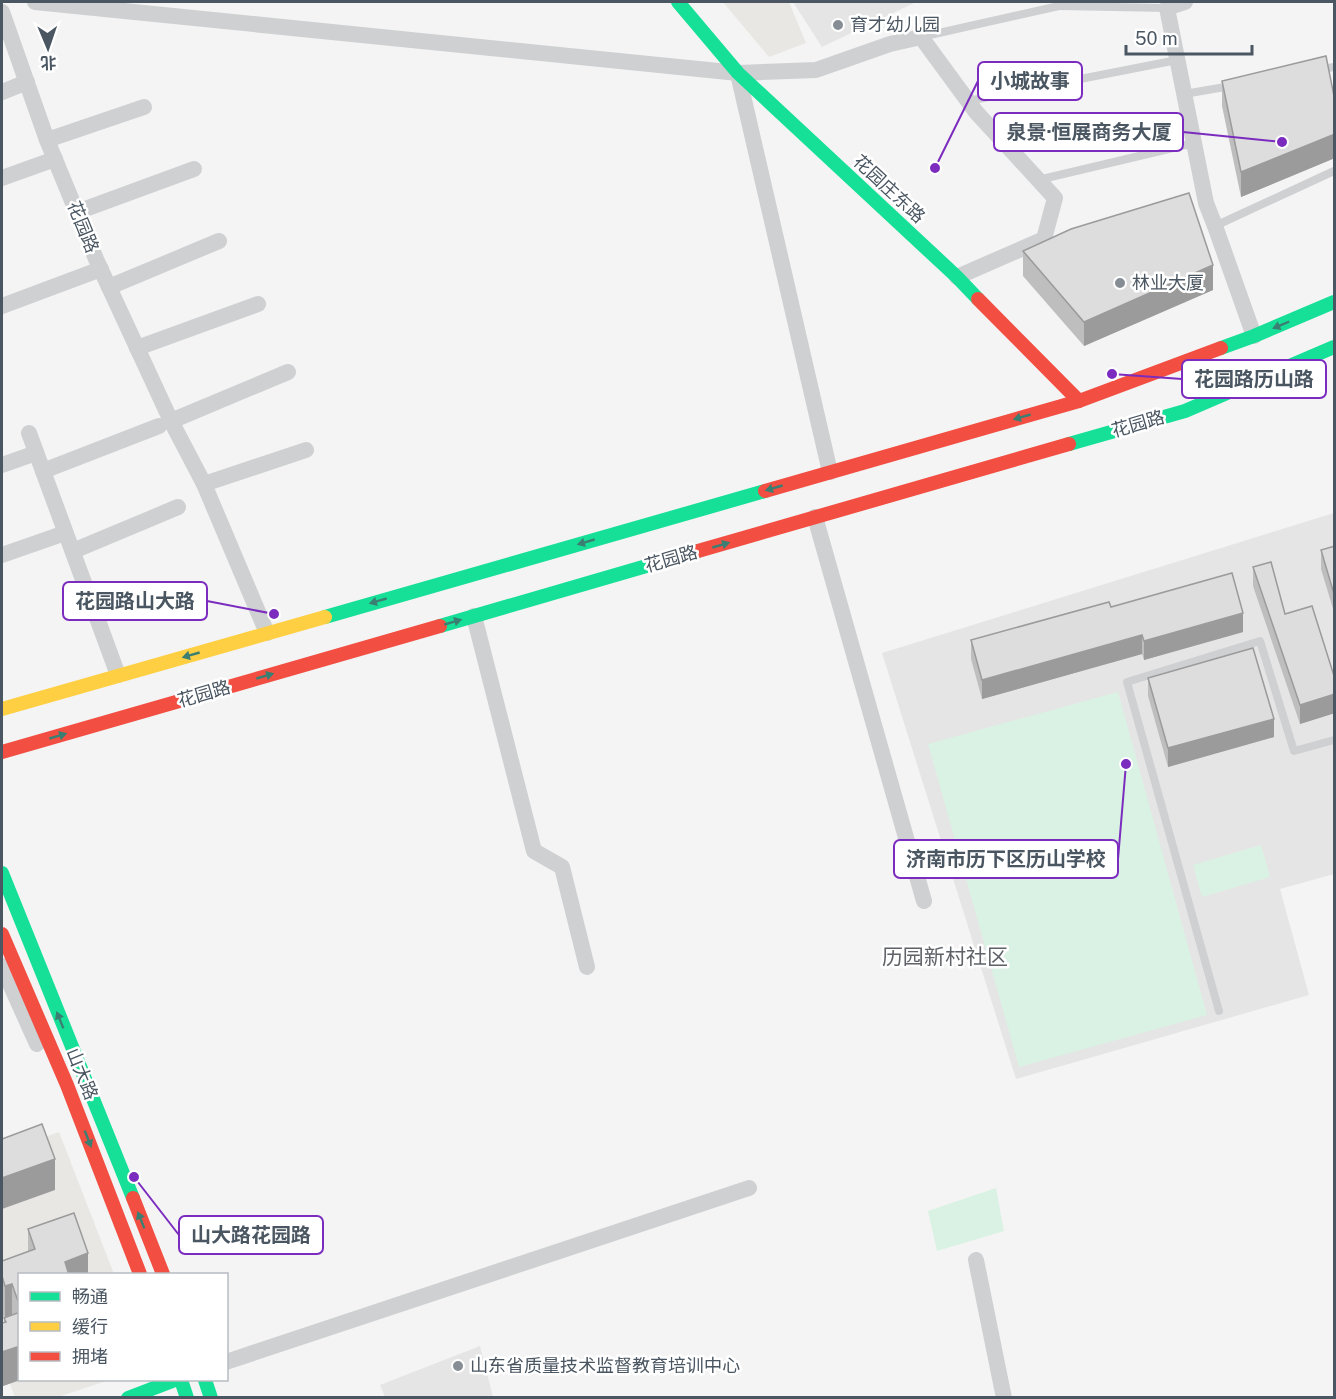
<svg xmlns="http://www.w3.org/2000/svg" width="1336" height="1399" viewBox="0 0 1336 1399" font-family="'Public Sans','Noto Sans SC',sans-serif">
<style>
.commercial{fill:#e8e7e3}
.education{fill:#e6e5e6}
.pitch{fill:#d9f2e3}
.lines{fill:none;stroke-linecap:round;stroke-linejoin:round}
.lane{stroke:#ced0d2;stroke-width:8}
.street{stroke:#ced0d2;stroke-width:16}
.fast{stroke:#16e098;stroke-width:14}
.slow{stroke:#ffcf43;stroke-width:14}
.jam{stroke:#f24e42;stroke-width:14}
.wall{fill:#bebebf}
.shaded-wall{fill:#9b9b9b}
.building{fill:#ddddde;stroke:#9b9b9b;stroke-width:1.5}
.oneway{fill:#3a7f72}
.poi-dot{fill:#868d94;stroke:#fff;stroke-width:2}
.labels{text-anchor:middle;stroke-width:5;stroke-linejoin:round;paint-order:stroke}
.poi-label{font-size:18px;fill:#4a5661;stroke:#fff;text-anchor:start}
.street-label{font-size:18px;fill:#4a5661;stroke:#fff}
.quarter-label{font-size:21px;fill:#5f6368;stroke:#fff}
.leader{fill:none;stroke:#7b2cbf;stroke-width:2}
.callout-dot{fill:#7b2cbf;stroke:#fff;stroke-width:2}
.callout{fill:#fff;stroke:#7b2cbf;stroke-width:2}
.callout-label{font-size:20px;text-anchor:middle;font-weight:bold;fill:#4a5661}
</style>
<rect width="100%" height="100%" fill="#f4f4f4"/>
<g class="commercial">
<polygon points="723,2 789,2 806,43 769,57"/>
<polygon points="59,1132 114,1274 20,1274 20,1380 109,1380 58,1397 15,1397 2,1363 2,1152"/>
</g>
<g class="education">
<polygon points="793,2 913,2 914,3 822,47"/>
<polygon points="1334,513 1334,874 1280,889 1309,995 1016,1079 882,653"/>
<polygon points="480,1346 493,1397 385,1397 380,1385"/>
</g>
<g class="pitch">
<polygon points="1118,692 1207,1015 1019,1067 928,744"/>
<polygon points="1261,845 1270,877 1202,897 1193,865"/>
<polygon points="996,1188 1004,1231 937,1251 928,1211"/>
</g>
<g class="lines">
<g class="lane">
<polyline points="1059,6 1167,8"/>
<polyline points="921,37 1059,6 1058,2"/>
<polyline points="1317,70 1334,67"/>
<polyline points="1184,94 1231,86"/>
<polyline points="968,101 1177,60"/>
<polyline points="1038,180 1194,143"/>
<polyline points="1215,226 1334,171"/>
<polyline points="1219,1011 1127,682 1260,641 1294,751 1334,740"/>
</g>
<g class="street">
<polyline points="35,2 738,73 816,70 890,44 921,37 976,112 1055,198 1044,239 957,277"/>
<polyline points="1185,2 1167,8 1206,203 1215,226 1254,336"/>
<polyline points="2,12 47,140 96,259 171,421 204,484 267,633"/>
<polyline points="738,74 830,472"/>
<polyline points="2,92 27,82"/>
<polyline points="47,140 144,107"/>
<polyline points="2,178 55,159"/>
<polyline points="77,212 194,169"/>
<polyline points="109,287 219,241"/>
<polyline points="2,306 101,269"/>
<polyline points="137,348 258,304"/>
<polyline points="171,421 288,372"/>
<polyline points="29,433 118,675"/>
<polyline points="2,465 36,453"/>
<polyline points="43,471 159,426"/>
<polyline points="204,484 306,450"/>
<polyline points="815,517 924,901"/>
<polyline points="73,551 178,507"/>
<polyline points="2,555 65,533"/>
<polyline points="474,616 534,851 562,867 587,967"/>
<polyline points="2,966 37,1044"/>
<polyline points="976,1260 1004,1398"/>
<polyline points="226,1362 749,1188"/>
</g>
<g class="fast">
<polyline points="678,2 738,73 957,277 978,299"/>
<polyline points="1221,348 1254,336 1334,302"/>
<polyline points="1069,444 1185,411 1334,347"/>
<polyline points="325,617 765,491"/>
<polyline points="440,626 698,551"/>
<polyline points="2,873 133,1198"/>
<polyline points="181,1380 187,1398"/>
<polyline points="205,1380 211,1398"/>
<polyline points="128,1398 175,1380"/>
</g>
<polyline class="slow" points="2,709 325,617"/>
<g class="jam">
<polyline points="978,299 1079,401"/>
<polyline points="765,491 1079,401 1221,348"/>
<polyline points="698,551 1069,444"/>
<polyline points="2,752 440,626"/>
<polyline points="2,934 67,1085 140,1274"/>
<polyline points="133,1198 163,1274"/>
</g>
</g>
<g class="wall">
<polygon points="1222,81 1335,101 1335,158 1241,197 1222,106"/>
<polygon points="1023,251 1213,290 1084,346 1023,276"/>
<polygon points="1335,546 1334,612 1321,569 1321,550"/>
<polygon points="1253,567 1285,614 1335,679 1335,713 1300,724 1253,586"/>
<polygon points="1111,607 1243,632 1144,660 1142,654 982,699 971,659 971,640"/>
<polygon points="1148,678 1274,737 1168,767 1148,696"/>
<polygon points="28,1229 88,1275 20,1275 20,1380 3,1386 3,1397 2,1397 4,1322 4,1319 2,1310 2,1261 28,1251"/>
</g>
<g class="shaded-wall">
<polygon points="1335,134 1335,158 1241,197 1241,172"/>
<polygon points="1213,265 1213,290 1084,346 1084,322"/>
<polygon points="1243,613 1243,632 1144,660 1144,641"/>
<polygon points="1142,635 1142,654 982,699 982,680"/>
<polygon points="1335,694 1335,713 1300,724 1300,705"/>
<polygon points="1274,719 1274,737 1168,767 1168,748"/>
<polygon points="55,1159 55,1190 2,1209 2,1178"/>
<polygon points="88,1253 88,1275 65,1275 65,1262"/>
<polygon points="12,1284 12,1318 5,1320 5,1286"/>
<polygon points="20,1346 20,1380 3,1386 3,1397 2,1397 2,1352"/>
</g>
<g class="building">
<polygon points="1326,56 1335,101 1335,134 1241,172 1222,81"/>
<polygon points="1189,193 1213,265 1084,322 1023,251 1071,229"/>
<polygon points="1335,546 1335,594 1334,594 1321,550"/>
<polygon points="1271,562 1285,614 1312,606 1335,679 1335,694 1300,705 1253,567"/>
<polygon points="1232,573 1243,613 1144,641 1142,635 982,680 971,640 1109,602 1111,607"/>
<polygon points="1253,648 1274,719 1168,748 1148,678"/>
<polygon points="42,1124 55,1159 2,1178 2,1139"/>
<polygon points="74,1213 88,1253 65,1262 69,1275 20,1275 20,1307 12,1284 5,1286 2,1276 2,1261 35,1249 28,1229"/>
<polygon points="20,1312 20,1346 2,1352 2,1323 6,1322 4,1318"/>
</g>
<defs><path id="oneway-solid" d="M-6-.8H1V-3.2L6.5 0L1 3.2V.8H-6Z" transform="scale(1.5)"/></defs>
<g class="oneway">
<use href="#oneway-solid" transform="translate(1281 325) rotate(157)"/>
<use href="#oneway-solid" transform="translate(1022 417) rotate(164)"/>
<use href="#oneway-solid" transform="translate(774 488) rotate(164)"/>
<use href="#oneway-solid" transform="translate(586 542) rotate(164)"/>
<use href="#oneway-solid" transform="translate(721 545) rotate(-16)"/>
<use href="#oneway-solid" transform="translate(378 601) rotate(164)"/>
<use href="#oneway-solid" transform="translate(453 622) rotate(-16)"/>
<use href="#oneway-solid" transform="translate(191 655) rotate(164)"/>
<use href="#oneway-solid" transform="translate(265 676) rotate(-16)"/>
<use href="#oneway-solid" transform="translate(58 736) rotate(-16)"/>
<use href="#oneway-solid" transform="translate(60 1020) rotate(-112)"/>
<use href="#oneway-solid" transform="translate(88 1139) rotate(69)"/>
<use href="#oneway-solid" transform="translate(141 1220) rotate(-112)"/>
</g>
<g class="poi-dot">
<circle cx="838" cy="25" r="6"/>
<circle cx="1120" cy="283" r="6"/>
<circle cx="458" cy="1366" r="6"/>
</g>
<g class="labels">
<g class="poi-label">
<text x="850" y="31">育才幼儿园</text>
<text x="1132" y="289">林业大厦</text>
<text x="470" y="1372">山东省质量技术监督教育培训中心</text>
</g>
<g class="street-label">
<text transform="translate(889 189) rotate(43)" y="6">花园庄东路</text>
<text transform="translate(83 227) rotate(68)" y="6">花园路</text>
<text transform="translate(1138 424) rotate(-16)" y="6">花园路</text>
<text transform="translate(671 559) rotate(-16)" y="6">花园路</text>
<text transform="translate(204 694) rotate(-16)" y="6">花园路</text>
<text transform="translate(82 1074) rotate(68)" y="6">山大路</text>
</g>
<g class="quarter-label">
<text x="945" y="964">历园新村社区</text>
</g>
</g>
<path class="leader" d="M935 168L978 81M1282 142L1183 132M1112 374L1182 379M274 614L207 601M1126 764L1118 859M134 1177L179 1235"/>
<g class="callout-dot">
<circle cx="935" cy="168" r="6"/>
<circle cx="1282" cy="142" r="6"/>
<circle cx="1112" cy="374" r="6"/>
<circle cx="274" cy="614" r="6"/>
<circle cx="1126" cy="764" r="6"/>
<circle cx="134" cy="1177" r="6"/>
</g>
<g class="callout">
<rect x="978" y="62" width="104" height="38" rx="6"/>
<rect x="994" y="113" width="189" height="38" rx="6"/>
<rect x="1182" y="360" width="144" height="38" rx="6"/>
<rect x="63" y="582" width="144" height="38" rx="6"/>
<rect x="894" y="840" width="224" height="38" rx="6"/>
<rect x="179" y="1216" width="144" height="38" rx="6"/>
</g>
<g class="callout-label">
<text x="1030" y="88">小城故事</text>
<text x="1089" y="139">泉景·恒展商务大厦</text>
<text x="1254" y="386">花园路历山路</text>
<text x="135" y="608">花园路山大路</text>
<text x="1006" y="866">济南市历下区历山学校</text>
<text x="251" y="1242">山大路花园路</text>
</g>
<rect width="1336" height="1399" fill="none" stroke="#4a5661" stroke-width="6"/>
<rect x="18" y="1273" width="210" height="108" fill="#ffffff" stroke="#b7bbc0" stroke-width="1.5"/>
<rect x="30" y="1292" width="30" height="9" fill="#16e098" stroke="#b7bbc0" stroke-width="1.5"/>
<text x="72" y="1303" font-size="18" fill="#4a5661">畅通</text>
<rect x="30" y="1322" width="30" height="9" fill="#ffcf43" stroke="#b7bbc0" stroke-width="1.5"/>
<text x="72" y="1333" font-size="18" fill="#4a5661">缓行</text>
<rect x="30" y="1352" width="30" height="9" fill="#f24e42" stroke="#b7bbc0" stroke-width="1.5"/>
<text x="72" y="1363" font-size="18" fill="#4a5661">拥堵</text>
<g transform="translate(48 48) rotate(178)" stroke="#ffffff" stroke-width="4.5" paint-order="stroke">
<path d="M0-4.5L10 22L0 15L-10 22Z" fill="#4a5661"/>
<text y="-9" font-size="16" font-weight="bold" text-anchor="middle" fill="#4a5661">北</text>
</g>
<path d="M1126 45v9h126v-9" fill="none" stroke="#4a5661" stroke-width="3"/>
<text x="1135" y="45" font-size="18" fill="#4a5661" stroke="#ffffff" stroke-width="4.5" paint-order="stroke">50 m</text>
</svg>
